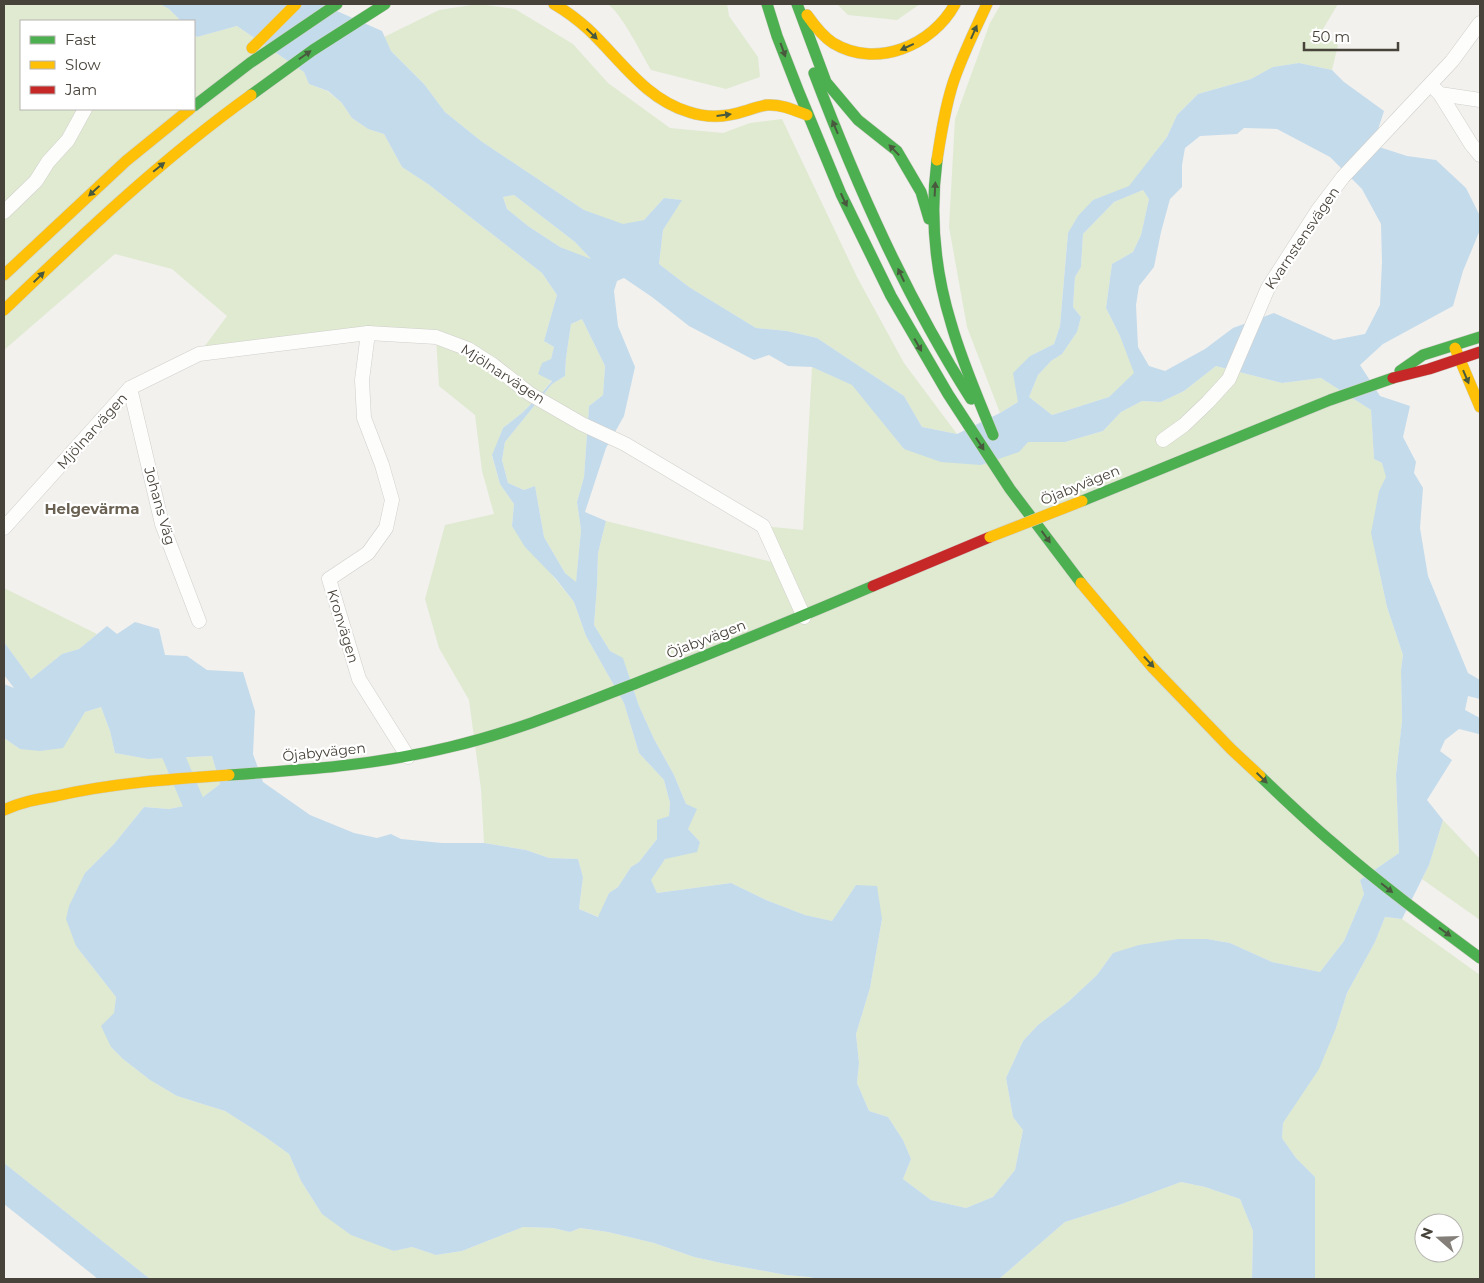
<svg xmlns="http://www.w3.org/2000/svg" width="1484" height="1283" viewBox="0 0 1484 1283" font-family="Montserrat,sans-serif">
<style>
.green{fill:#dfead1;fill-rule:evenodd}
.water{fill:#c4dbeb;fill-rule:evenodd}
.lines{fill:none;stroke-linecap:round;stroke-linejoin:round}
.river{stroke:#c4dbeb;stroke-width:22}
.street-casing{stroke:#d0cfcb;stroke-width:15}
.fast-casing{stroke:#d0cec6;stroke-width:12}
.slow-casing{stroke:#d0cec6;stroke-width:12}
.jam-casing{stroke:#d0cec6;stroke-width:12}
.street{stroke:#fdfdfc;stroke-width:14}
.fast{stroke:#4caf50;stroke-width:11}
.slow{stroke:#ffc107;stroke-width:11}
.jam{stroke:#c62828;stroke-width:11}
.slow-bridge-casing{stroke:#d0cec6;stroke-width:12;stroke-linecap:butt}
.slow-bridge{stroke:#ffc107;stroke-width:11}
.oneway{fill:#49593e}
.labels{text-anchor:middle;stroke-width:4.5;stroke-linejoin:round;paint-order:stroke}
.street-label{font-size:14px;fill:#48433a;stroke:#fff}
.neighbourhood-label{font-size:15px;font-weight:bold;fill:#6a6153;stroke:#fff}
</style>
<rect width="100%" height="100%" fill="#f2f1ee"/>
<g class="green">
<polygon points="4,4 160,4 169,9 181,21 21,21 21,109 194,109 194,34 197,37 237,26 304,72 309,84 327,91 342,103 352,118 368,129 384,134 402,167 428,184 542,273 557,295 544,341 554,347 551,360 552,380 541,394 522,413 503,428 492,456 500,484 514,504 512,526 574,602 586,636 624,703 639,753 664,780 670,803 669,816 657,821 657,839 639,862 631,867 618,887 609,893 599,917 579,909 583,877 578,859 549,858 526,850 484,843 481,789 469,700 439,648 425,599 445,525 494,514 482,471 475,415 439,386 436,337 368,333 199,354 227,316 172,269 115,254 4,350"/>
<polygon points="478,4 515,9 573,44 608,83 670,128 723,133 750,123 782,119 857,277 904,363 957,434 922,427 904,396 817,338 787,331 756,328 689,287 659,264 663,230 681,200 664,198 644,220 623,225 584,210 481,141 445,112 424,84 391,51 384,37 439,10"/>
<path d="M 607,4 L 727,4 L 729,16 L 758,57 L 760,77 L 726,89 L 651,70 C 642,55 620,10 607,4 Z"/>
<polygon points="837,4 920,4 897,20 848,15"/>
<polygon points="1001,4 1338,4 1320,34 1338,45 1332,70 1299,63 1274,67 1251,79 1198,94 1177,115 1167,137 1129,187 1093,200 1068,233 1060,326 1054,344 1030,356 1018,402 1000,413 967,327 949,227 955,119 990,23"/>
<polygon points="1143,190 1149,199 1141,235 1133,252 1112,264 1106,308 1120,336 1135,373 1109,397 1052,415 1029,397 1038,375 1051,361 1062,354 1077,332 1081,317 1073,307 1075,277 1081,267 1083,234 1114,202"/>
<polygon points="514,195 575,242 592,260 560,247 528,226 507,209 503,197"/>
<polygon points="582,319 605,366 603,395 589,406 584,477 577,502 581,530 576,583 565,573 544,537 535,486 524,490 508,483 502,460 505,442 552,384 565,376 566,358 571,324"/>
<polygon points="1216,366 1282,383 1321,378 1371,410 1374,459 1382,463 1387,477 1379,491 1378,565 1387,607 1403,655 1401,670 1402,721 1396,775 1399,853 1360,880 1364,894 1344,941 1320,972 1272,962 1230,943 1207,939 1178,939 1113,953 1097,975 1068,1002 1038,1025 1023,1041 1006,1078 1013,1117 1023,1130 1015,1170 993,1197 966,1208 931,1200 903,1179 911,1159 903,1140 888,1117 869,1111 857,1083 859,1063 856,1034 870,988 882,919 856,885 832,921 805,915 766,900 731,883 657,893 650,880 665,859 700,842 688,829 686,804 674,775 654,739 639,706 623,659 610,651 594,625 597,586 598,553 606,521 780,564 763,526 803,530 812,367 853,385 904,449 1028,442 1065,442 1103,431 1121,412 1142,401 1161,402 1184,391"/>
<polygon points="4,588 97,634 79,649 62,654 31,679 4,642"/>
<polygon points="101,707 110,731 115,753 148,759 212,756 220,784 194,804 169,809 144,807 114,844 85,873 76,946 116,997 111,1047 123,1059 150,1080 177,1096 225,1111 264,1136 289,1154 301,1181 322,1214 394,1251 412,1247 436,1255 462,1251 523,1227 553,1228 570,1232 580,1228 608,1232 654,1243 694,1257 726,1264 786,1275 809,1277 817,1279 150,1279 4,1163 4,738 20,749 76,724 85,712"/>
<polygon points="1443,820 1480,859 1480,920 1422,879 1429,865"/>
<path d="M 1385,917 L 1402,919 L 1480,975 L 1480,1279 L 1315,1279 L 1315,1177 L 1296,1158 L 1282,1138 L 1283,1123 L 1294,1106 L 1336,1028 L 1347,993 L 1375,942 ZM 1424,1223 L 1454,1223 L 1454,1253 L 1424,1253 Z"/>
<polygon points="1181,1182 1205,1187 1240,1199 1253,1231 1252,1279 999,1279 1065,1222 1119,1205"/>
</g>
<g class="water">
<path d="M 160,4 L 321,4 L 382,31 L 391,51 L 424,84 L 445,112 L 481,141 L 584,210 L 623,224 L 644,220 L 664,198 L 682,200 L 663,230 L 659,264 L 689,287 L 756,328 L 787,331 L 817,338 L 904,396 L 922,427 L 957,434 L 1000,413 L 1018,402 L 1013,373 L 1030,356 L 1054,344 L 1060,326 L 1068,233 L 1078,216 L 1093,200 L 1129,186 L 1167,137 L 1177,115 L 1198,94 L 1251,79 L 1273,67 L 1299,63 L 1332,70 L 1344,82 L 1384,111 L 1373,145 L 1407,156 L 1436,160 L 1466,188 L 1480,216 L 1480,230 L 1463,271 L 1453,306 L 1383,344 L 1360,365 L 1380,396 L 1410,406 L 1403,437 L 1416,462 L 1414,473 L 1423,488 L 1420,528 L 1428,576 L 1468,673 L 1480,680 L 1480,699 L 1468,696 L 1465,710 L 1480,718 L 1480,731 L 1479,734 L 1459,729 L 1445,740 L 1440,751 L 1452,760 L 1427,800 L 1443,820 L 1429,865 L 1402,919 L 1385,917 L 1375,942 L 1347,993 L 1336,1028 L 1319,1069 L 1283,1123 L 1282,1138 L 1296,1158 L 1315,1177 L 1315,1279 L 1252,1279 L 1253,1231 L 1240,1199 L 1205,1187 L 1181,1182 L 1119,1205 L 1065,1222 L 999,1279 L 817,1279 L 809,1277 L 786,1275 L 726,1264 L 694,1257 L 654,1243 L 608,1232 L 580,1228 L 570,1232 L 553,1228 L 523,1227 L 462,1251 L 436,1255 L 412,1247 L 394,1251 L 351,1235 L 322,1214 L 301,1181 L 289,1154 L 264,1136 L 225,1111 L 177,1096 L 150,1080 L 123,1059 L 111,1047 L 101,1026 L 114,1013 L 116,997 L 76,946 L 66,919 L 69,906 L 85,873 L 114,844 L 144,807 L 169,809 L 194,804 L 220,784 L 212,756 L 148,759 L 115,753 L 110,731 L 101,707 L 85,712 L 63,748 L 40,751 L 20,749 L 4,738 L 4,684 L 14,688 L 4,675 L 4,642 L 31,679 L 62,654 L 79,649 L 107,626 L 117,634 L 135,622 L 159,629 L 165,655 L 187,656 L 207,670 L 243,672 L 255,711 L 253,754 L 263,782 L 310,815 L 354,833 L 377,838 L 391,834 L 401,839 L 442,843 L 484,843 L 526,850 L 549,858 L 578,859 L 583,877 L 579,909 L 598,917 L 609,893 L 618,887 L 631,867 L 639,862 L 657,839 L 657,820 L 669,816 L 670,803 L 664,780 L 639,753 L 624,703 L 586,636 L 574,602 L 556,579 L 525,547 L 512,526 L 514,504 L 500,484 L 492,455 L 503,428 L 522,413 L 541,394 L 552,381 L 538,374 L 542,363 L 551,359 L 554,347 L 544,341 L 557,295 L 542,273 L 428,184 L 402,167 L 384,134 L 368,129 L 352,118 L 342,103 L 328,91 L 309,84 L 304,72 L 237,26 L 197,37 L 194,34 L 194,21 L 181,21 L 169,9 ZM 1244,128 L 1277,129 L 1330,157 L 1362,189 L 1381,224 L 1382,262 L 1380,305 L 1365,334 L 1334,340 L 1274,313 L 1233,328 L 1205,349 L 1165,371 L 1149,366 L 1138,347 L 1136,305 L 1139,286 L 1154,267 L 1161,232 L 1170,199 L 1182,187 L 1182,165 L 1185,148 L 1200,136 L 1237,134 ZM 1143,190 L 1149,199 L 1141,235 L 1133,252 L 1112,264 L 1106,308 L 1120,336 L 1134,373 L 1109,397 L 1052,415 L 1029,397 L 1038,375 L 1051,361 L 1062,354 L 1077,332 L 1081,317 L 1073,307 L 1075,277 L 1081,267 L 1083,234 L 1114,202 ZM 514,195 L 575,242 L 591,259 L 560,247 L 528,226 L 507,209 L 503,197 ZM 624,278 L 652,297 L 689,326 L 754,360 L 769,355 L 788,366 L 812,367 L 852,385 L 904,449 L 941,462 L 981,465 L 1019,452 L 1028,442 L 1065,442 L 1103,431 L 1121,412 L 1142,401 L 1161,402 L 1184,391 L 1216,366 L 1282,383 L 1321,378 L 1371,410 L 1374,459 L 1382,463 L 1386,477 L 1379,491 L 1371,533 L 1387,607 L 1403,655 L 1401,670 L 1402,721 L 1396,775 L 1399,853 L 1360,880 L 1364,894 L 1344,941 L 1320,972 L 1272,962 L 1230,943 L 1207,939 L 1178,939 L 1139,945 L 1113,953 L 1097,975 L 1068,1002 L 1038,1025 L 1023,1041 L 1006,1078 L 1013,1117 L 1023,1130 L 1015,1170 L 993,1197 L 966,1208 L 931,1200 L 903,1179 L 911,1159 L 903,1140 L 888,1117 L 869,1111 L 857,1083 L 859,1063 L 856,1034 L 870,988 L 882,919 L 877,886 L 856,885 L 832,921 L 805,915 L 766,900 L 731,883 L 657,893 L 651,880 L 665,859 L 697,852 L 700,842 L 688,829 L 697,809 L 686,804 L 674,775 L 654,739 L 639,706 L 623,658 L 610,651 L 594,625 L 597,586 L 598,553 L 606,521 L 585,512 L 606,448 L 624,416 L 635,367 L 618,326 L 614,291 L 617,281 ZM 582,319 L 605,366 L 603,395 L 589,406 L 584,477 L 577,502 L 581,530 L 576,582 L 565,573 L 544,537 L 535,486 L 524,490 L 508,483 L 502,460 L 505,442 L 552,384 L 565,376 L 566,358 L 571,324 Z"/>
<polygon points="4,1163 150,1279 98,1279 4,1204"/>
</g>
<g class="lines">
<polyline class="river" points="162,729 206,833"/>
<g class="street-casing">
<g id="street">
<polyline points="1436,90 1440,94 1480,100"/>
<polyline points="1440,94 1471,144 1480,155"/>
<polyline points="4,212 36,181 48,162 68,140 85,109"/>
<polyline points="368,333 362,380 364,418 382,465 392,500 386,528 368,553 329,579 359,679 408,757"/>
<polyline points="130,388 162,524 199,621"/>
<polyline points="1163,440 1184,425 1208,402 1229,379 1268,288 1318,210 1343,177 1452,61 1480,23"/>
<polyline points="4,528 130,388 199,354 368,333 436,337 468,349 493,365 530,394 582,424 625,444 763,526 804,617"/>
</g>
</g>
<g class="fast-casing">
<g id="fast">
<polyline points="767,4 777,36 798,90 841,194 891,296 948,394 1010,489 1081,583"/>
<polyline points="797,4 826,82 858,120 897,151 921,192 929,219"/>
<path d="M 814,73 C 857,186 906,297 971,399"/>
<polyline points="251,95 313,50 385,4"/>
<polyline points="194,106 250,63 337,4"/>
<path d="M 937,160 C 930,214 935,271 951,323 C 962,362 978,398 993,435"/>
<polyline points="1400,371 1423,355 1480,337"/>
<polyline points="1082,501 1330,400 1393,378"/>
<path d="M 229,775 C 304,770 377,765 450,747 C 515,732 577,706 639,682 C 717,651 796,619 873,586"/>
<path d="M 1260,776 C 1284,799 1308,822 1333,843 C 1380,884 1430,921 1480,958"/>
</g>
</g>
<g class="slow-casing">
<g id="slow">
<path d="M 554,4 C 566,11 577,19 588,29 C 620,59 645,99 689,112 C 707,118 727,117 745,111 C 752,109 759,106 767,105 C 781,104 794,110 807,115"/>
<path d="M 807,15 C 814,25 822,36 833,43 C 876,69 932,46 955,4"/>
<polyline points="252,48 296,4"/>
<path d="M 937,160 C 941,134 945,108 953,83 C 962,56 975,30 987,4"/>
<polyline points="4,275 126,161 190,109"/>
<path d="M 4,310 C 83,234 162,159 251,95"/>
<polyline points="1455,348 1480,407"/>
<polyline points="1081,583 1152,667 1231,749 1260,776"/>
<path d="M 4,810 C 21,802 38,799 56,796 C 113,783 171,779 229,775"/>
</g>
</g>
<g class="jam-casing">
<g id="jam">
<polyline points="1393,378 1429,369 1480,352"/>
<polyline points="873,586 990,537"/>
</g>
</g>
<use href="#street" class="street"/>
<use href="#fast" class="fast"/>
<use href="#slow" class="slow"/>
<use href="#jam" class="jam"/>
<g class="slow-bridge-casing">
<polyline id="slow-bridge" points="990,537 1082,501"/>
</g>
<use href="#slow-bridge" class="slow-bridge"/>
</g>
<defs><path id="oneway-solid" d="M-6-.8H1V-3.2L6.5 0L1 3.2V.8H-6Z" transform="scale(1.25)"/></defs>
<g class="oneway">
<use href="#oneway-solid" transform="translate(974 32) rotate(-66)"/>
<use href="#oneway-solid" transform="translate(592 34) rotate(44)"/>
<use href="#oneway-solid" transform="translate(907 47) rotate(155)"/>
<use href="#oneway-solid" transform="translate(783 50) rotate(70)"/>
<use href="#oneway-solid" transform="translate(305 55) rotate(-35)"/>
<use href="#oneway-solid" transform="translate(724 115) rotate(-7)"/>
<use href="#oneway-solid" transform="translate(835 127) rotate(-113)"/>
<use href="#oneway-solid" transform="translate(894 150) rotate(-134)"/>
<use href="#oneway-solid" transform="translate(159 167) rotate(-39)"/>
<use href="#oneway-solid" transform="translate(935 189) rotate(-87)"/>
<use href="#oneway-solid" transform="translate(94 191) rotate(137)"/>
<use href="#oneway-solid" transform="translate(844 200) rotate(65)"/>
<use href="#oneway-solid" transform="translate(901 275) rotate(-115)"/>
<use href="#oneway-solid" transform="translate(39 277) rotate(-44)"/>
<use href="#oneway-solid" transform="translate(918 345) rotate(60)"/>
<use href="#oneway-solid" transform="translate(1466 377) rotate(67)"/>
<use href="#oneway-solid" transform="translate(980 444) rotate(57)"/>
<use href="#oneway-solid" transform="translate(1046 537) rotate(54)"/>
<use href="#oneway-solid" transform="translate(1149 662) rotate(47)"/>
<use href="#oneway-solid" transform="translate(1262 778) rotate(44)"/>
<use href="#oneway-solid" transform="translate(1387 888) rotate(39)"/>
<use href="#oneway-solid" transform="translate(1445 932) rotate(36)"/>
</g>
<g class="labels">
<g class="street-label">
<text transform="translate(1302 238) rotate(-56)" y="5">Kvarnstensvägen</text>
<text transform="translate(503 374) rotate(33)" y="5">Mjölnarvägen</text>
<text transform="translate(92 431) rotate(-48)" y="5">Mjölnarvägen</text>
<text transform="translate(1080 485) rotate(-22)" y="5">Öjabyvägen</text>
<text transform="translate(160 506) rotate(74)" y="5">Johans Väg</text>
<text transform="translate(343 626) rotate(73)" y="5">Kronvägen</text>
<text transform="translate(706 639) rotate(-21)" y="5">Öjabyvägen</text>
<text transform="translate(324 752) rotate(-6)" y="5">Öjabyvägen</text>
</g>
<g class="neighbourhood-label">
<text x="92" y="514">Helgevärma</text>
</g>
</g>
<rect width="1484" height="1283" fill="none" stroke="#48433a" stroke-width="10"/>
<rect x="20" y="20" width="175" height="90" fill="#ffffff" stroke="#b6b4b0"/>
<rect x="30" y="36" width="25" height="8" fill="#4caf50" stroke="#b6b4b0"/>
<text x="65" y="45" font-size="15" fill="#48433a">Fast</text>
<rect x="30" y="61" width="25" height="8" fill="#ffc107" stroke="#b6b4b0"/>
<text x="65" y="70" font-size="15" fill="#48433a">Slow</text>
<rect x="30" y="86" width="25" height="8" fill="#c62828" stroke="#b6b4b0"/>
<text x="65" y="95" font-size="15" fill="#48433a">Jam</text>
<g transform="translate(1439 1238) rotate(290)"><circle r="24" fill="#ffffff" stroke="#b6b4b0"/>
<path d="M0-4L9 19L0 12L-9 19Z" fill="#848079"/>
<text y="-8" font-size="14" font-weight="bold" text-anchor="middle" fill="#48433a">N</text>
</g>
<path d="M1304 42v8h94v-8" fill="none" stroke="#48433a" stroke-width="2.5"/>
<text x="1312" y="42" font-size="15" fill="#48433a" stroke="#ffffff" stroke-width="4" paint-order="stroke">50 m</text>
</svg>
